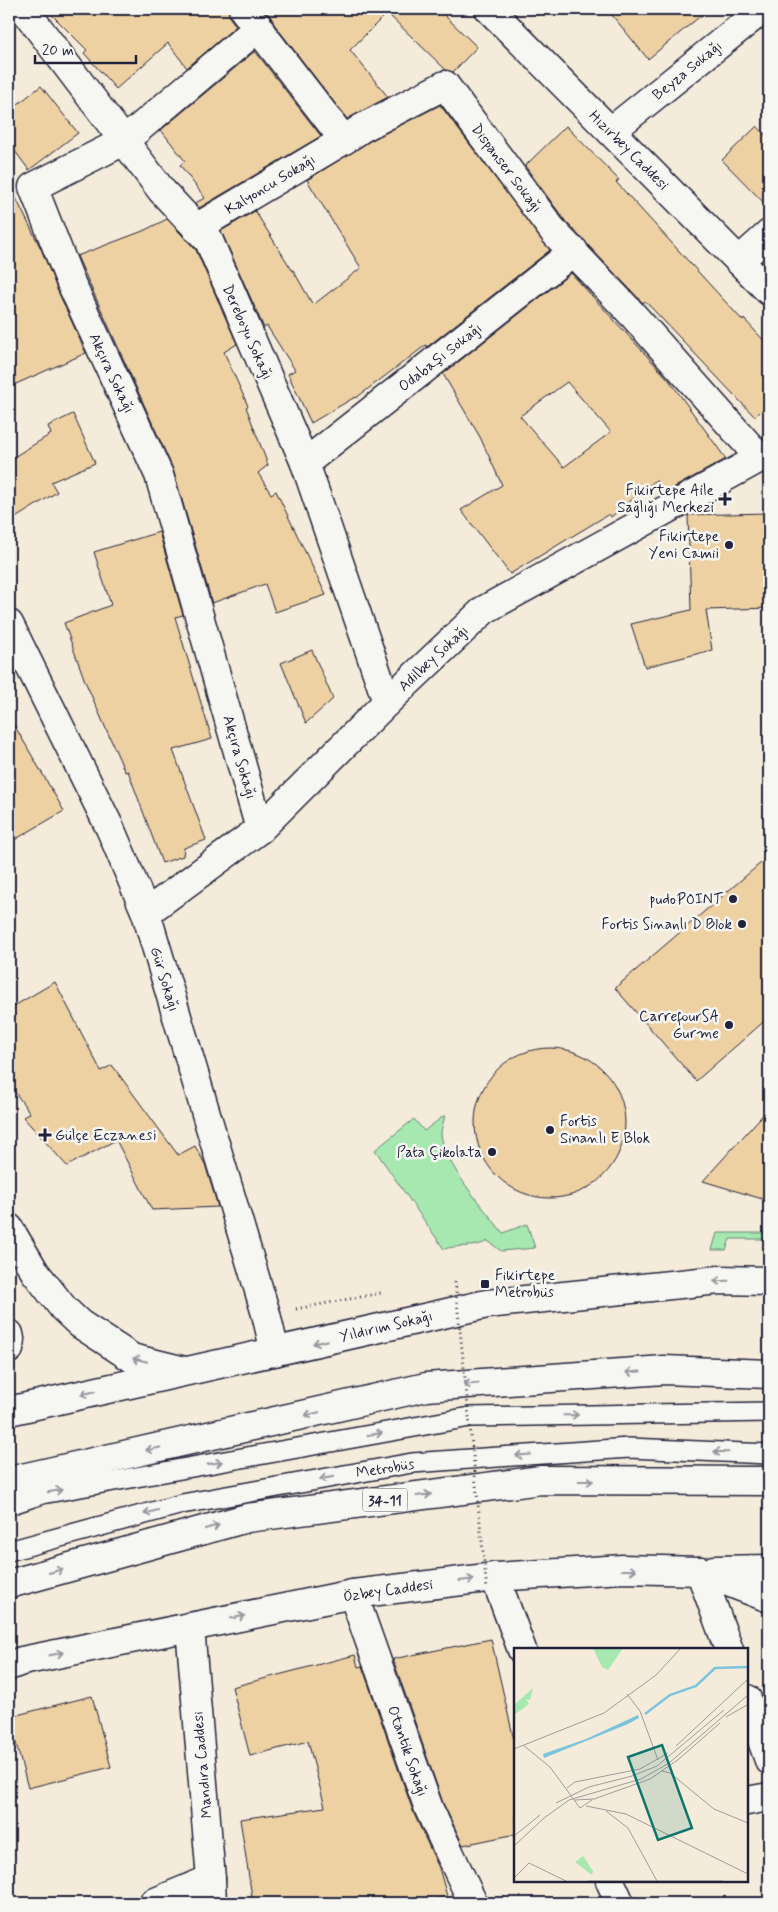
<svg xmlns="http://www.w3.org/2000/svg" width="778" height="1912" viewBox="0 0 778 1912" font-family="Mynerve,sans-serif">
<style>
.green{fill:#a7e8b1;stroke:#648576}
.building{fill:#eed1a2;stroke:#22223b;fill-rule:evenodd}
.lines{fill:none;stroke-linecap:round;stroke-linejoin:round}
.service-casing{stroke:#22223b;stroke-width:22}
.minor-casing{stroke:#22223b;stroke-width:31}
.tertiary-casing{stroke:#22223b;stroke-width:31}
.secondary-casing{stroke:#22223b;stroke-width:31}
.trunk-casing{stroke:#22223b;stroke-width:31}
.path{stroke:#22223b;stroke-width:3;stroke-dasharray:1 4;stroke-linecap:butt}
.service{stroke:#f6f6f2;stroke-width:19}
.minor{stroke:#f6f6f2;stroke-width:28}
.tertiary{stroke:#f6f6f2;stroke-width:28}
.secondary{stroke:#f6f6f2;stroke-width:28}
.trunk{stroke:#f6f6f2;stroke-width:28}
.path-bridge{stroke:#22223b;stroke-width:3;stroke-dasharray:1 4;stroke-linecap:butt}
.oneway{stroke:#9797a0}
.poi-dot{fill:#22223b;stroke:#f6f6f2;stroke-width:2}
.labels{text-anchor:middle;stroke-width:5;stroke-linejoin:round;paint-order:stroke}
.shield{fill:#f6f6f2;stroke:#626272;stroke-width:1}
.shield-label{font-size:14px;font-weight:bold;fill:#22223b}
.street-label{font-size:15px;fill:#22223b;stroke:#f6f6f2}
.poi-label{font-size:15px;fill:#22223b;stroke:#f6f6f2;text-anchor:end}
.inset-river{fill:none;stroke:#7bc4db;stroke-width:2.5}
.inset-road{fill:none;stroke:#a09b9a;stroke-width:1}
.view{fill:#0f766e;fill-opacity:0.15;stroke:#0f766e;stroke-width:2.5}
.inset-edge{fill:none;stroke:#22223b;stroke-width:2.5}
</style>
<rect width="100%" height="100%" fill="#f4ebda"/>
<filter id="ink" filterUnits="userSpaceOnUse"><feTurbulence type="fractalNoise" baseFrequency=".02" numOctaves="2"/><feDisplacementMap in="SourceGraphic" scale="10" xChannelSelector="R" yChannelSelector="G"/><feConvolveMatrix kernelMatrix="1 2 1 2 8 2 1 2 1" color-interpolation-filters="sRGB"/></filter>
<g filter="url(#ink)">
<g class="green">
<path d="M 445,1115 C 444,1121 441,1128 441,1134 C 444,1165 484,1208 503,1233 L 527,1224 L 535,1248 L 501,1251 L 488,1241 C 474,1249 460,1244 444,1249 L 375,1150 L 414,1119 L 424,1131 Z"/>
<polygon points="717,1233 769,1233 769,1239 730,1239 726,1250 712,1250"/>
</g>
<g class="building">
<polygon points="46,9 228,9 230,18 236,26 187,68 168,43 116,89 84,53 87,50"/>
<polygon points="263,9 438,9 477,47 453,72 446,70 387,13 350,50 388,97 347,119 274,24 271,17"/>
<polygon points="607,9 709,9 648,59"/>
<polygon points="255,51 321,136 199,208 195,203 205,198 180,165 185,161 161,130"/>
<polygon points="41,86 78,133 29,170 9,143 9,111"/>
<polygon points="440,105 550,250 427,347 426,345 356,398 355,397 311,423 288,374 295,370 267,326 264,328 221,231 255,211 292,270 293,270 313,305 361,268 307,180 370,141"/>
<polygon points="566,126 619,180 616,182 743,321 744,319 769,346 769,403 755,417 645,301 643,303 566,222 525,166"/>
<polygon points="757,126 769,139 769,208 722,160"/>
<polygon points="9,184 42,251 57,289 86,353 9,387"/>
<polygon points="167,219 196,250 237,344 224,352 248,406 246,407 268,465 258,473 271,494 276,491 326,595 275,612 265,584 212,603 173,469 77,256 143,231"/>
<path d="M 571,273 L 669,380 L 726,459 L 662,494 L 656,480 L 611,517 L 609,514 L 510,574 L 461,510 L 502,485 L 480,437 L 443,374 ZM 567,382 L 611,432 L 564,467 L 520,416 Z"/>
<polygon points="73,414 95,463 51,482 57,492 9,522 9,460 51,434 48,426"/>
<polygon points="767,513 769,608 706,610 712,650 645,667 631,624 691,610 688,515"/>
<polygon points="159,532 183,615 175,617 212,739 173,750 206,840 184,848 183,856 162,863 128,771 125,772 85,681 64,623 111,605 94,552"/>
<polygon points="312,650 333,699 306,723 281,663"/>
<polygon points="9,716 64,811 9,843"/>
<polygon points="769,856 769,1017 696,1081 615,988"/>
<polygon points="55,982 101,1071 112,1065 178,1155 195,1146 205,1164 218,1207 152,1210 116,1140 67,1166 23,1117 30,1113 9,1084 9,1009"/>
<circle cx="550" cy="1123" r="75"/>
<polygon points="769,1108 769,1201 703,1181"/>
<polygon points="491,1639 516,1749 516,1834 463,1845 443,1803 393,1659"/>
<polygon points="355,1655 358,1667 362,1666 414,1814 439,1868 447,1896 419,1903 253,1903 240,1819 325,1807 308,1741 250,1756 232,1687"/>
<polygon points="92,1696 111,1767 28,1788 9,1717"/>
</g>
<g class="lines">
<g class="service-casing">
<g id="service">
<polyline points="9,1505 42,1494 470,1417 769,1412"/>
<polyline points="9,1551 182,1504 412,1463 629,1448 769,1454"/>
</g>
</g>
<g class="minor-casing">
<g id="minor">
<polyline points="24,9 162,191 209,241 305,463 387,702"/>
<polyline points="259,27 124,141 33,187 71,283 159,475 260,829"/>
<polyline points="611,131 763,9"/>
<polyline points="196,228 344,140"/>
<polyline points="739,261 769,234"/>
<polyline points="305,463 574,251"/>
<polyline points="9,624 110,828 146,913 266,1314 275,1352"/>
<polyline points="146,913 260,829 387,702 484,610 760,458 632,314 554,232 445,85 362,128 344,140 243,9"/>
<polyline points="700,1571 729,1650"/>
<polyline points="495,1577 522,1650"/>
<polyline points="353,1594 429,1809 473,1903"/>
<polyline points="747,1699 769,1760"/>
<polyline points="747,1801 769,1797"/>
<polyline points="610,1881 620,1903"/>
<polyline points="153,1903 211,1879"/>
</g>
</g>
<g class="tertiary-casing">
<polyline id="tertiary" points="489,9 769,291"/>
</g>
<g class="secondary-casing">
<g id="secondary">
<polyline points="9,1228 35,1272 64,1309 80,1324 132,1358 181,1370"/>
<polyline points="9,1334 10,1339 9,1349"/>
<polyline points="9,1411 487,1304 719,1280 769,1281"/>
<polyline points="714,1570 769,1569"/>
<polyline points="190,1627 211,1879 212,1903"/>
<polyline points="9,1666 22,1661 353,1594 495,1577 623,1569 700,1571 769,1598"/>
</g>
</g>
<g class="trunk-casing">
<g id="trunk">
<polyline points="9,1481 426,1387 664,1370 769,1374"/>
<polyline points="9,1584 247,1518 541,1480 769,1481"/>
</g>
</g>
<polyline class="path" points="296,1309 381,1293"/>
<use href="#service" class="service"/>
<use href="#minor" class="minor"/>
<use href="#tertiary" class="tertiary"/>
<use href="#secondary" class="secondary"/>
<use href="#trunk" class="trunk"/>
<polyline class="path-bridge" points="455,1282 487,1590"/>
</g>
<defs><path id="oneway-shaft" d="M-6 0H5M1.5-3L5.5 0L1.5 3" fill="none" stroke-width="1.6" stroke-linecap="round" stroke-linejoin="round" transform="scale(1.25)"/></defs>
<g class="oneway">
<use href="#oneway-shaft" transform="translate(721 1281) rotate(178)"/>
<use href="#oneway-shaft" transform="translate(320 1342) rotate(167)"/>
<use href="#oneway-shaft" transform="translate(140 1360) rotate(-166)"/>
<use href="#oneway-shaft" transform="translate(633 1372) rotate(176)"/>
<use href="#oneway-shaft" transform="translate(471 1384) rotate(176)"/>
<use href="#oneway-shaft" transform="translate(88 1393) rotate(167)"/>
<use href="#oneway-shaft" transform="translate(312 1414) rotate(167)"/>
<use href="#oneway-shaft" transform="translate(571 1415) rotate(-1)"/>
<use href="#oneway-shaft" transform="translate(375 1434) rotate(-10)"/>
<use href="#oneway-shaft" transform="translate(153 1449) rotate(168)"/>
<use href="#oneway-shaft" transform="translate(721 1452) rotate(-178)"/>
<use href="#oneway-shaft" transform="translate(523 1455) rotate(176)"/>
<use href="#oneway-shaft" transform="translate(215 1463) rotate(-10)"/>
<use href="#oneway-shaft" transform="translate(327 1478) rotate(170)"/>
<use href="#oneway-shaft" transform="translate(586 1481)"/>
<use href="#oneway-shaft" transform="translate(55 1491) rotate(-10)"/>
<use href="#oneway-shaft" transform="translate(424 1495) rotate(-7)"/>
<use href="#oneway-shaft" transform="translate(151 1512) rotate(165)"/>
<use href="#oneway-shaft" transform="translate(212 1527) rotate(-16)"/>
<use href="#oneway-shaft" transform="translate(629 1570)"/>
<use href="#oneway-shaft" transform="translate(56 1571) rotate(-16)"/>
<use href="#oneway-shaft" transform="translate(467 1580) rotate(-7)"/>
<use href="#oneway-shaft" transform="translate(238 1617) rotate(-11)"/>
<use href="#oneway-shaft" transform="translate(56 1654) rotate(-11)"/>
</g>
</g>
<g class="poi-dot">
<path d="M722.5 491.5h5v5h5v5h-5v5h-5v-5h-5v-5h5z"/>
<circle cx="729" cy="545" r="5"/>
<circle cx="733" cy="899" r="5"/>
<circle cx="742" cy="924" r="5"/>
<circle cx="729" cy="1025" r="5"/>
<circle cx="550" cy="1130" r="5"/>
<path d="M42.5 1127.5h5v5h5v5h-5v5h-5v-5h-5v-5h5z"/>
<circle cx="492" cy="1152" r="5"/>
<rect x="480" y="1279" width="10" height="10" rx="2.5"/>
</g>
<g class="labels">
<rect class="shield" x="362.5" y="1488.5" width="45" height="23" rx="4"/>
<g class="shield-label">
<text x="385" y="1505">34-11</text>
</g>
<g class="street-label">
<text transform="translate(687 70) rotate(-39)" y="5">Beyza Sokağı</text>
<text transform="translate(629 150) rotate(45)" y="5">Hızırbey Caddesi</text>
<text transform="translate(507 168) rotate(53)" y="5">Dispanser Sokağı</text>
<text transform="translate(270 184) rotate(-31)" y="5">Kalyoncu Sokağı</text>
<text transform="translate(248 332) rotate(66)" y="5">Dereboyu Sokağı</text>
<text transform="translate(440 357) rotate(-38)" y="5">Odabaşı Sokağı</text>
<text transform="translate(112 373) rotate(65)" y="5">Akçıra Sokağı</text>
<text transform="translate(433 658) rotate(-43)" y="5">Adilbey Sokağı</text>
<text transform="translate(240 757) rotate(74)" y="5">Akçıra Sokağı</text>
<text transform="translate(165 979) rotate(73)" y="5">Gür Sokağı</text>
<text transform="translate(386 1326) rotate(-13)" y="5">Yıldırım Sokağı</text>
<text transform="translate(385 1468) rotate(-9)" y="5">Metrobüs</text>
<text transform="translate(388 1590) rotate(-8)" y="5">Özbey Caddesi</text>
<text transform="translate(408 1751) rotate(71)" y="5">Otantik Sokağı</text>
<text transform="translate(202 1765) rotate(-95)" y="5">Mandıra Caddesi</text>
</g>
<g class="poi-label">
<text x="714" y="495">Fikirtepe Aile<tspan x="714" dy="17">Sağlığı Merkezi</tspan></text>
<text x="719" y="541">Fikirtepe<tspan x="719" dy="17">Yeni Camii</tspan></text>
<text x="723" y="904">pudoPOINT</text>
<text x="732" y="929">Fortis Sinanlı D Blok</text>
<text x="719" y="1021">CarrefourSA<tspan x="719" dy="17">Gurme</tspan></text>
<text x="560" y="1126" text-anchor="start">Fortis<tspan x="560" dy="17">Sinanlı E Blok</tspan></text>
<text x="55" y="1140" text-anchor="start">Gülçe Eczanesi</text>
<text x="482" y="1157">Pata Çikolata</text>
<text x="495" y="1280" text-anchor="start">Fikirtepe<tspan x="495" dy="17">Metrobüs</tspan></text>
</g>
</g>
<g transform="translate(514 1648)">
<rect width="234" height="234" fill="#f4ebda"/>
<path d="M 79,0 L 109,0 L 94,22 L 88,19 ZM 19,40 L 16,52 L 12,51 L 15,56 L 0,67 L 0,57 ZM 69,208 L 79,223 L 78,227 L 61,214 Z" fill="#a7e8b1"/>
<path d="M 124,67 L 125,70 L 114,76 L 30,110 L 29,106 L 72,91 Z" fill="#7bc4db"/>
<path class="inset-river" d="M 131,66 L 156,47 L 182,38 L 201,20 L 234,19"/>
<path class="inset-road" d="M 113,46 L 126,63 L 144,112M 212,69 L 233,57M 9,97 L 36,119 L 66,160 L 78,152M 162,98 L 234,31M 0,101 L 90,65 L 142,27 L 167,0M 148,123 L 156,125 L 200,161 L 234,175M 53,140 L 61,134 L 126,121 L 154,105M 61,152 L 80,151 L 136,131 L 165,111 L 206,75M 42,155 L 75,139 L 118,128 L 143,118 L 210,62M 72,158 L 112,166 L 234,226M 92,163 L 114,180 L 143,233M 0,188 L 26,167M 0,198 L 30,170 L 55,152 L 127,131 L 155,115 L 234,47M 0,230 L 15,215 L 52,233M 74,233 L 209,233"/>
<path class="view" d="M 148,97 L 178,180 L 144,192 L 114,109 Z"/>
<rect width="234" height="234" class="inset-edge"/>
</g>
<rect width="778" height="1912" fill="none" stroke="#f6f6f2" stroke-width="30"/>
<rect x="15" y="15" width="748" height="1882" fill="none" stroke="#22223b" stroke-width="2" filter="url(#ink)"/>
<path d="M35 55v8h101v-8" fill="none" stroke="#22223b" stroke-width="2.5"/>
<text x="42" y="55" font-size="15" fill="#22223b" stroke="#f6f6f2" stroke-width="4" paint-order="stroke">20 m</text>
</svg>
